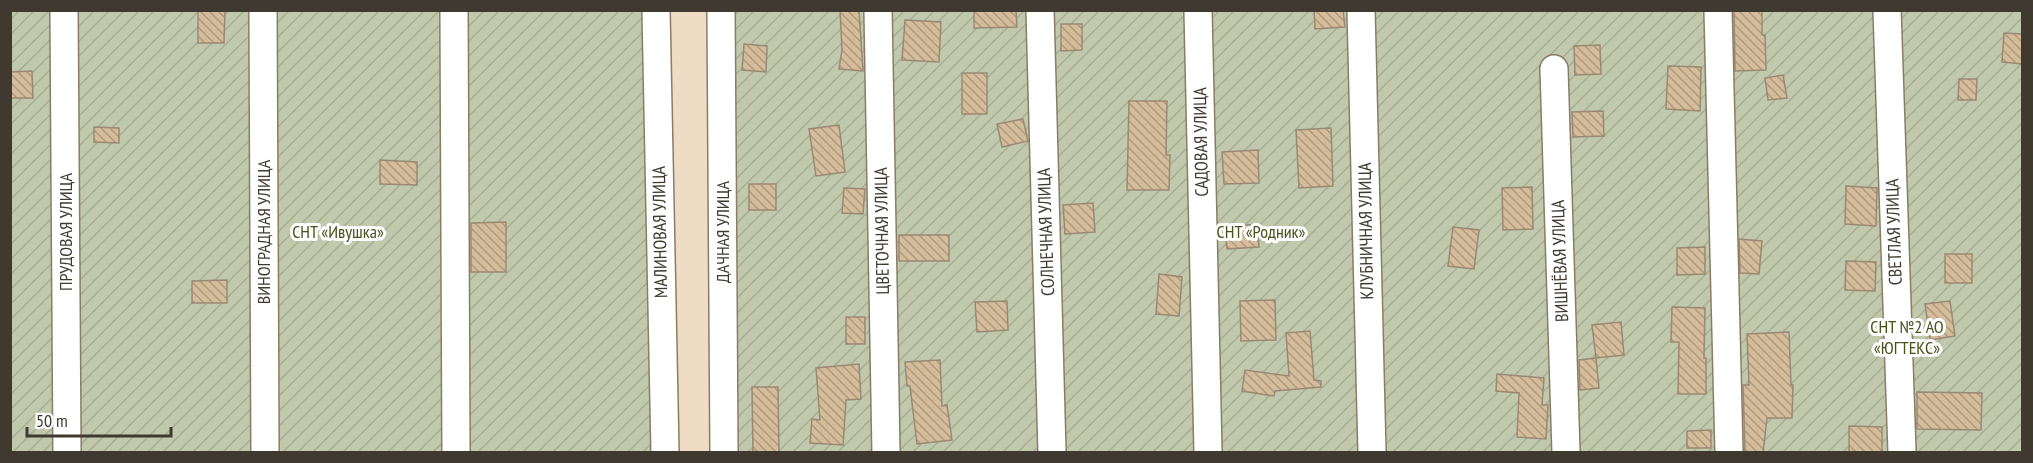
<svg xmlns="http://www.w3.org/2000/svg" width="2033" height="463" viewBox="0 0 2033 463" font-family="'PT Sans Narrow',sans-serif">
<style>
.garden{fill:url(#garden-furrows)}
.building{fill:url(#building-back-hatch);stroke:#9a8973;stroke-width:1.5}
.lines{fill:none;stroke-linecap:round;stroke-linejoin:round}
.minor-casing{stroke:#8c7c66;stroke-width:30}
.minor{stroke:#fff;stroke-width:27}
.labels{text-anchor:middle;stroke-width:6;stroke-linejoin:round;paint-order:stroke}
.street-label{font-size:18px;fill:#403930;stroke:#fff}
.park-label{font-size:18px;fill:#46541b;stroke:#fff}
</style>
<defs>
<pattern id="garden-furrows" width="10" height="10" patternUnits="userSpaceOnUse" patternTransform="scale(1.5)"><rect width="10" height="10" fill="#c0c9ac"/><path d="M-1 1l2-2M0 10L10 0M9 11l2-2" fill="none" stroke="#a6ad94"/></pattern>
<pattern id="building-back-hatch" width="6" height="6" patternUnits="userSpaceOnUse" patternTransform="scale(1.5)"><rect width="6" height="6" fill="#d5bc9b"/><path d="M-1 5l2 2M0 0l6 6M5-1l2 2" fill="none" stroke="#ae9a7f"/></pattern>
</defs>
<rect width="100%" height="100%" fill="#efdcc5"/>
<g class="garden">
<polygon points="10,11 662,11 670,452 11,452"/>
<polygon points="716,11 2022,11 2022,452 728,452"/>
</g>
<g class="building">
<polygon points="198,10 225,10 224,43 198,43"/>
<polygon points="840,10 859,10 863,71 839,69 842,50"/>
<polygon points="974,10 1016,10 1017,27 974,28"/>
<polygon points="1314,10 1343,10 1345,27 1315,29"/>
<polygon points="1734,10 1762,10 1762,35 1765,35 1766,70 1735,71"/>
<polygon points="905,20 941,22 939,62 902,60"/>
<polygon points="1061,24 1082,24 1082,50 1061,51"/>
<polygon points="2004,33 2022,34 2022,64 2002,62"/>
<polygon points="744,44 767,46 766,72 742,70"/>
<polygon points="1600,45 1601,74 1575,75 1574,46"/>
<polygon points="1668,66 1701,67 1700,111 1666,109"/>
<polygon points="32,71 33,98 10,98 10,72"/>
<rect x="962" y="73" width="25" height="41"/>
<polygon points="1783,75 1787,98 1768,100 1765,78"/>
<polygon points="1959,79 1977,79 1976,100 1958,100"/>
<polygon points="1129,101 1167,101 1166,155 1170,155 1169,190 1127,190"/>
<polygon points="1603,111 1604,136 1573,137 1572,112"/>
<polygon points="1023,119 1028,141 1002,147 997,124"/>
<polygon points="839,125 845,172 816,176 809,129"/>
<polygon points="94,127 119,128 119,143 94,142"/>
<polygon points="1331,128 1333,186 1299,188 1296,130"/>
<polygon points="1258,150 1259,183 1224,184 1222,152"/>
<polygon points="380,160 417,162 417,185 380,184"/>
<rect x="749" y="184" width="27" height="26"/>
<polygon points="1846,186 1877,188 1876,226 1845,224"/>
<polygon points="1532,187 1533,229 1503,230 1502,188"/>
<polygon points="844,188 865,189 863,214 842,213"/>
<polygon points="1093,203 1095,232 1065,234 1063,205"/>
<polygon points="506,222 506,272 471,272 471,223"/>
<polygon points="1257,224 1259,247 1227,249 1225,227"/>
<polygon points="1453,227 1479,230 1474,269 1448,266"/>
<rect x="899" y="235" width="50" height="26"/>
<polygon points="1739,239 1762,241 1759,274 1740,273"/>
<polygon points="1705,247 1705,274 1677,275 1677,248"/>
<rect x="1945" y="254" width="27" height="29"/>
<polygon points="1846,261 1876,262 1875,291 1845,290"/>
<polygon points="1159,274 1182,277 1179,316 1156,314"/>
<polygon points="227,280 227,303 192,303 192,281"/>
<polygon points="1275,300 1276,340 1241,341 1240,301"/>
<polygon points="1007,301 1008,330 977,332 975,302"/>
<polygon points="1950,301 1955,336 1930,340 1925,304"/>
<polygon points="1672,307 1705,308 1704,358 1706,358 1706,394 1678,394 1679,342 1671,342"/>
<rect x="846" y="317" width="19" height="27"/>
<polygon points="1621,322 1624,355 1596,358 1592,325"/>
<polygon points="1310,331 1314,380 1321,381 1321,387 1275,391 1274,396 1242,391 1245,370 1289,376 1286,333"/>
<polygon points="1789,332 1791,385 1793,385 1792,418 1767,418 1763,453 1745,453 1743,385 1749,385 1747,334"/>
<polygon points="1596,358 1599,388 1580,390 1579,360"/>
<polygon points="940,360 942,406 947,405 952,440 917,444 910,386 907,386 905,362"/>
<polygon points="859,364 861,399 846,400 843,445 810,443 812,419 820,420 816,368"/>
<polygon points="1497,374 1544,378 1542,405 1548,405 1546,439 1517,437 1519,393 1496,391"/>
<polygon points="752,387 778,387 779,453 753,453"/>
<polygon points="1917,392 1982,393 1981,430 1917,429"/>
<polygon points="1849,426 1882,427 1882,453 1849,453"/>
<polygon points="1711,430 1711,448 1687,448 1687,431"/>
</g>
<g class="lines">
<g class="minor-casing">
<g id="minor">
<polyline points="64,10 67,452"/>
<polyline points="263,10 265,452"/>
<polyline points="454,10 456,452"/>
<polyline points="656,10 665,452"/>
<polyline points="721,10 724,452"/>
<polyline points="878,10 886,452"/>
<polyline points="1040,10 1052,452"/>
<polyline points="1198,10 1208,452"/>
<polyline points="1361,10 1372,452"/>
<polyline points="1718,10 1729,452"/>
<polyline points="1887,10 1902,452"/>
<polyline points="1554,69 1566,452"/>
</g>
</g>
<use href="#minor" class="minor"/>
</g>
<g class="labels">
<g class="street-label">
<text transform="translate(1201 142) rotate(-91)" y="6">САДОВАЯ УЛИЦА</text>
<text transform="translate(882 231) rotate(-91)" y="6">ЦВЕТОЧНАЯ УЛИЦА</text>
<text transform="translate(1366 231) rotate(-91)" y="6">КЛУБНИЧНАЯ УЛИЦА</text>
<text transform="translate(66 232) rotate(-90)" y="6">ПРУДОВАЯ УЛИЦА</text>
<text transform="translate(264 232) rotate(-90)" y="6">ВИНОГРАДНАЯ УЛИЦА</text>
<text transform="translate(660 232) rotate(-91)" y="6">МАЛИНОВАЯ УЛИЦА</text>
<text transform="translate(723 232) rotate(-90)" y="6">ДАЧНАЯ УЛИЦА</text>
<text transform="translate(1046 232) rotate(-92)" y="6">СОЛНЕЧНАЯ УЛИЦА</text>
<text transform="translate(1894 232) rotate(-92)" y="6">СВЕТЛАЯ УЛИЦА</text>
<text transform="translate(1560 261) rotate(-92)" y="6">ВИШНЁВАЯ УЛИЦА</text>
</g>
<g class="park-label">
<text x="338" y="238">СНТ «Ивушка»</text>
<text x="1261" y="238">СНТ «Родник»</text>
<text x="1907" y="333">СНТ №2 АО<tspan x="1907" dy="21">«ЮГТЕКС»</tspan></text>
</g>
</g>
<rect width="2033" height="463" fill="none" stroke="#403930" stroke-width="24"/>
<path d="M27 427v9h144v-9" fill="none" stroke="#403930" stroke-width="3"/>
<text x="36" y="427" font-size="18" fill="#403930" stroke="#ffffff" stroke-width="4.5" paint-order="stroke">50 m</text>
</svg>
